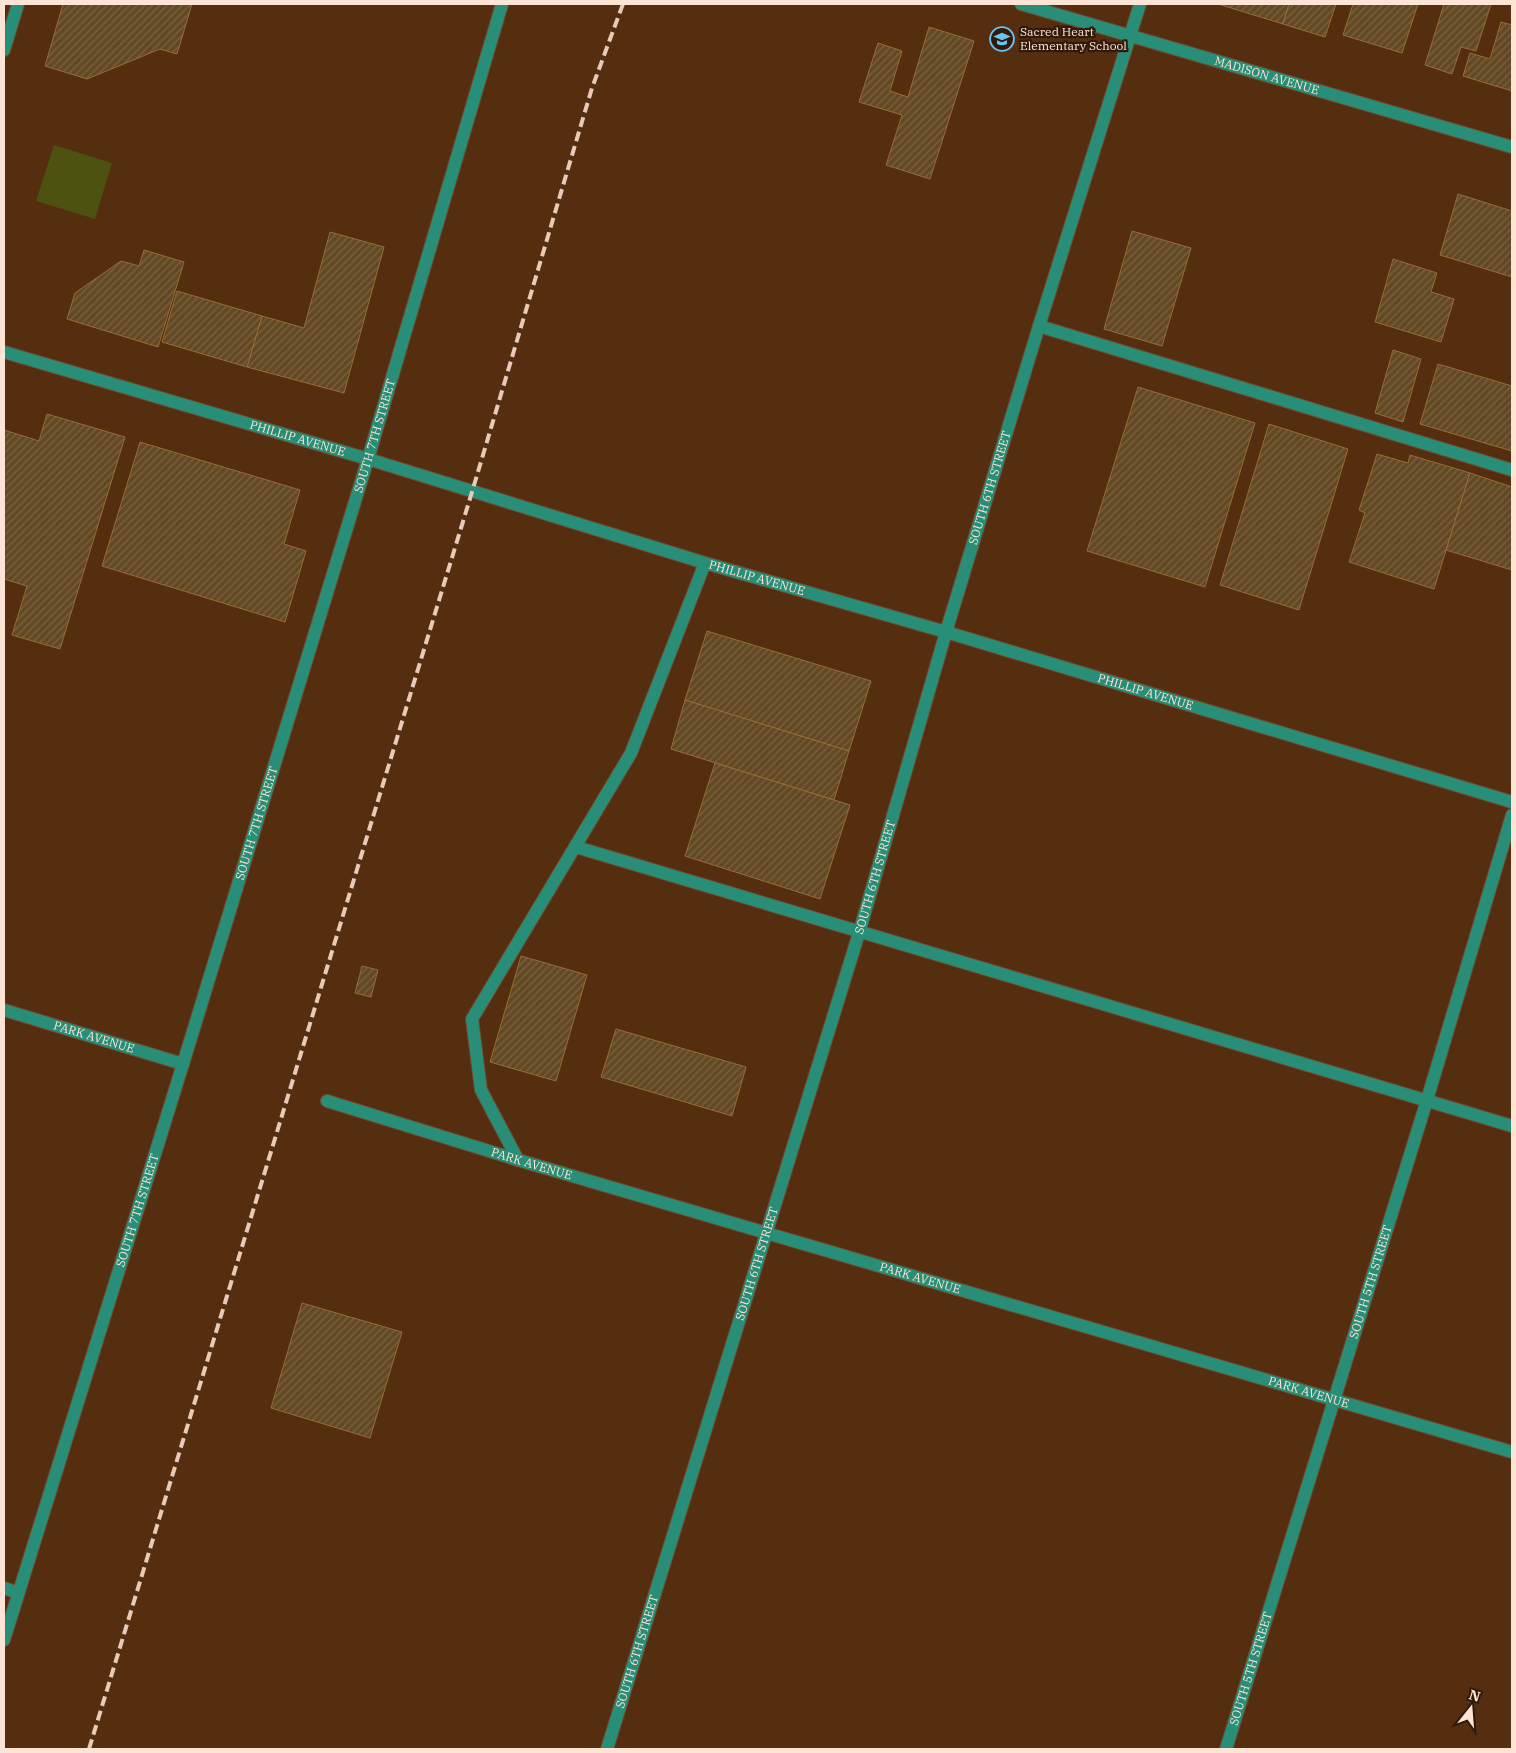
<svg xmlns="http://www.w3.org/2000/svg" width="1516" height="1753" viewBox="0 0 1516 1753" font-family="'IBM Plex Serif',serif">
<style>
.green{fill:#4d5210}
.building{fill:url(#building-hatch);stroke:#966e35}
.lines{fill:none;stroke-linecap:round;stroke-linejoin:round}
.minor-casing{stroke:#704a2f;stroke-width:14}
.minor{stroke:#288e77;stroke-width:12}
.rail{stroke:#e7cbb9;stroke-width:4;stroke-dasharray:10 5;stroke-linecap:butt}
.labels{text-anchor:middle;stroke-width:4.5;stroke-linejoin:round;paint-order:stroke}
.poi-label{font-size:12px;fill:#fee4d4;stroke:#311a0a;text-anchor:start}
.street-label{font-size:12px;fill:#fee4d4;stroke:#311a0a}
</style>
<defs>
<pattern id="building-hatch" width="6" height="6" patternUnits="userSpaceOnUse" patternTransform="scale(1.25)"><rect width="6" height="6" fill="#624823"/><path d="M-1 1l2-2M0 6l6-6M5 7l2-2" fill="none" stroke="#7a6242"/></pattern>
</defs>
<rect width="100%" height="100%" fill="#552d0f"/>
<polygon class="green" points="54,145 112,163 95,219 36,201"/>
<g class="building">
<polygon points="63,4 192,4 177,54 160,49 87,79 45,66"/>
<polygon points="1218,4 1289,4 1283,24"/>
<polygon points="1289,4 1336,4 1325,37 1283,24"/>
<polygon points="1353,4 1418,4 1402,53 1343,35"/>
<polygon points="1444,4 1491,4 1476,51 1461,47 1452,74 1425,65"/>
<polygon points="1501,22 1512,25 1512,91 1463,76 1470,53 1490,59"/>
<polygon points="929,27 974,41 930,179 886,165 902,115 859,102 878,43 902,51 890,91 908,97"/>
<polygon points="1458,194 1512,211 1512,277 1440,255"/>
<polygon points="1132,231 1191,248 1162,346 1104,329"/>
<polygon points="330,232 384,247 344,393 247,367 262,316 304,328"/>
<polygon points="144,250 184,262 158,347 67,319 75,293 121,261 139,266"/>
<polygon points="1393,259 1437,273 1431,292 1454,299 1441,342 1375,322"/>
<polygon points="177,291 262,316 247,367 162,342"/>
<polygon points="1393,350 1421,359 1403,422 1375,413"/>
<polygon points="1438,364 1512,386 1512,451 1420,424"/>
<polygon points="1138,387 1255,423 1205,587 1087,551"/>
<polygon points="47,414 125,437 60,649 12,635 27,586 4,579 4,430 39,441"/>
<polygon points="1269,424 1348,449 1299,610 1220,585"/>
<polygon points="140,442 300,490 284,544 306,551 285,622 102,566"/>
<polygon points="1377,454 1408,463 1410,455 1470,473 1434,589 1349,562 1365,513 1359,510"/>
<polygon points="1470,473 1512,487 1512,570 1446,550"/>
<polygon points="707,631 871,681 849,751 685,700"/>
<polygon points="685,700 849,751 834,800 671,749"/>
<polygon points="715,763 850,805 820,899 685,856"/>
<polygon points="521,956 587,975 556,1081 490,1062"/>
<polygon points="362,966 378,970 371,997 355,993"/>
<polygon points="616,1029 746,1067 732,1116 601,1077"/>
<polygon points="302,1303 402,1332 370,1438 271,1408"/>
</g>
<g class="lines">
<g class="minor-casing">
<g id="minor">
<path id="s1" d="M 1021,4 L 1512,147"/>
<polyline points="4,50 18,4"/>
<polyline points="1039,326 1512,470"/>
<path id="s2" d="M 4,352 L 368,459 L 705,563 L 946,632 L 1512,802"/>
<polyline points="576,847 1512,1126"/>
<path id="s3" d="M 4,1010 L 183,1064"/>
<path id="s4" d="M 327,1101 L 518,1160 L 1512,1452"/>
<polyline points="518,1160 481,1090 472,1019 631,753 705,563"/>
<polyline points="4,1588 18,1593"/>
<path id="s5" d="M 4,1640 L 183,1064 L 368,459 L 502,4"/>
<path id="s6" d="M 607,1749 L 859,933 L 946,632 L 1039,326 L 1140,4"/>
<path id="s7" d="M 1226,1749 L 1427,1100 L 1512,815"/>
</g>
</g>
<use href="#minor" class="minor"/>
<polyline class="rail" points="89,1749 472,492 592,88 623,4"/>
</g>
<defs>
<g id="school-ring" transform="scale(1.25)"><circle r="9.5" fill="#311a0a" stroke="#6bc3f2" stroke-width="1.5"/><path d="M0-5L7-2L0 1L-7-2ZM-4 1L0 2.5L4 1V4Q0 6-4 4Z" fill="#6bc3f2"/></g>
</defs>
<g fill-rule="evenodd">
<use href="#school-ring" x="1002" y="39"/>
</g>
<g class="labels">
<g class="poi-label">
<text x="1020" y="36">Sacred Heart<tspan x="1020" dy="14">Elementary School</tspan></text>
</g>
<g class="street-label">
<text dy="4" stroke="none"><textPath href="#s1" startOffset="256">MADISON AVENUE</textPath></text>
<text dy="4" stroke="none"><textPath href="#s5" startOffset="1260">SOUTH 7TH STREET</textPath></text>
<text dy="4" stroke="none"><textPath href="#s2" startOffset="306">PHILLIP AVENUE</textPath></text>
<text dy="4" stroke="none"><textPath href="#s6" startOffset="1318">SOUTH 6TH STREET</textPath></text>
<text dy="4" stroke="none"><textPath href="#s2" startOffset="786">PHILLIP AVENUE</textPath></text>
<text dy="4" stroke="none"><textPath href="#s2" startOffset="1191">PHILLIP AVENUE</textPath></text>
<text dy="4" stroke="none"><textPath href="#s5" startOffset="855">SOUTH 7TH STREET</textPath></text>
<text dy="4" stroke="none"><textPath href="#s6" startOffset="912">SOUTH 6TH STREET</textPath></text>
<text dy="4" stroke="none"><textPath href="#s3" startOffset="94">PARK AVENUE</textPath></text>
<text dy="4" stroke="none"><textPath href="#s4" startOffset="214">PARK AVENUE</textPath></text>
<text dy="4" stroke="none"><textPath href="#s5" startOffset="450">SOUTH 7TH STREET</textPath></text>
<text dy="4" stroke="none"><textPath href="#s6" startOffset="508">SOUTH 6TH STREET</textPath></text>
<text dy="4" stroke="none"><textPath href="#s4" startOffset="619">PARK AVENUE</textPath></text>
<text dy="4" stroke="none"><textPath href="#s7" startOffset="489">SOUTH 5TH STREET</textPath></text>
<text dy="4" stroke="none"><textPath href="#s4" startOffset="1024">PARK AVENUE</textPath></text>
<text dy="4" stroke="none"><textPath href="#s6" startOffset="102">SOUTH 6TH STREET</textPath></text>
<text dy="4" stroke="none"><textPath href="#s7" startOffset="84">SOUTH 5TH STREET</textPath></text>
</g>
</g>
<rect width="1516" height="1753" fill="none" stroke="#fee4d4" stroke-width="10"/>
<g transform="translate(1471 1708) rotate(17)" stroke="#311a0a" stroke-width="4" paint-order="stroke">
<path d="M0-4L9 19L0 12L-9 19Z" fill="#fee4d4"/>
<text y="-8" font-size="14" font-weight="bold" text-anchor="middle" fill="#fee4d4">N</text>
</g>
</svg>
